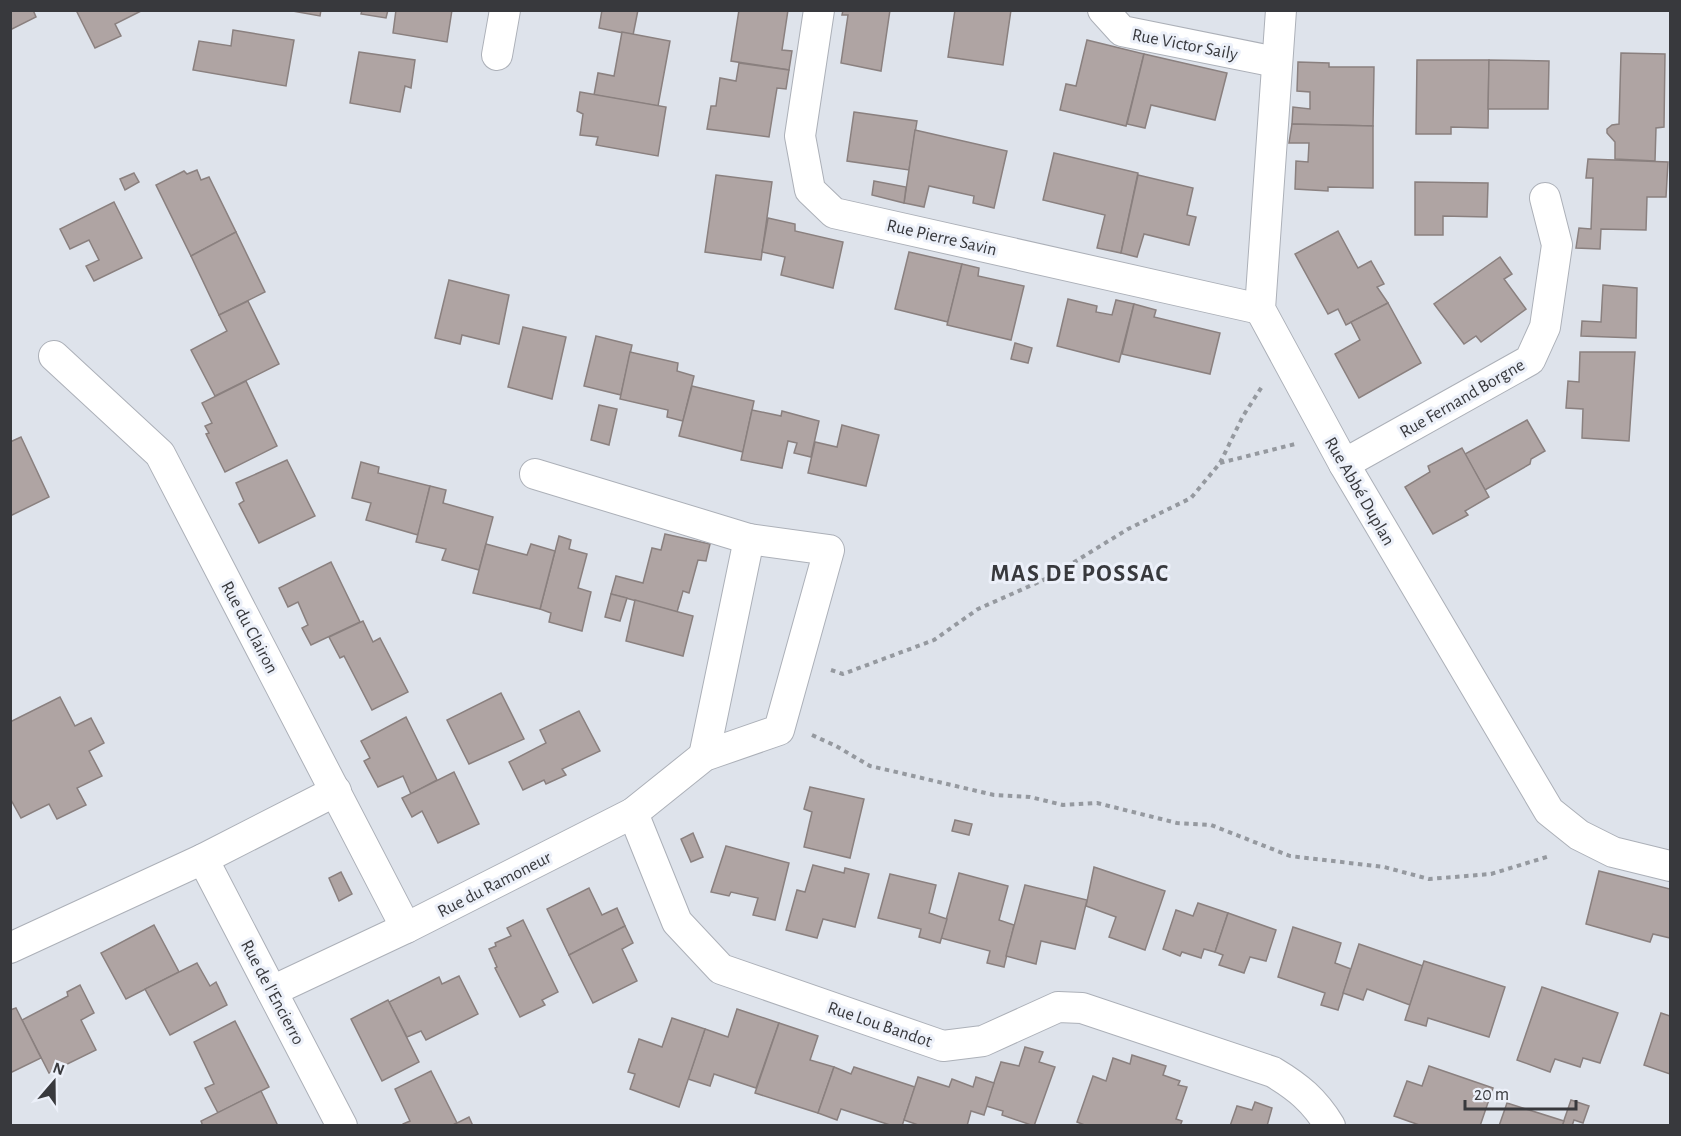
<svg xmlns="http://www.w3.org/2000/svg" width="1681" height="1136" viewBox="0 0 1681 1136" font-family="'Alegreya Sans',sans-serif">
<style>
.building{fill:#afa4a3;stroke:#8a807f;stroke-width:1.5}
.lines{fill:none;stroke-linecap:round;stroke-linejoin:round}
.street-casing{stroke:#acb0b8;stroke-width:32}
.path{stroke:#95999f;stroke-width:4;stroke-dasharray:4.5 4.5;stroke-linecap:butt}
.street{stroke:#fff;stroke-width:30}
.labels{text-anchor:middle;stroke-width:6;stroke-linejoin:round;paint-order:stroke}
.street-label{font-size:18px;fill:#38393d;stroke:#ecf0f9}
.district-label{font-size:24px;font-weight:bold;letter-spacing:1.5px;fill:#38393d;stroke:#ecf0f9}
</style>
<rect width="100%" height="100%" fill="#dee3eb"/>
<g class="building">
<polygon points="10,10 33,10 36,17 10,30"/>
<polygon points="76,10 143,10 115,24 121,36 95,48"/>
<polygon points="287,10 321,10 320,16"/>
<polygon points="362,10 388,10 386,18 361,14"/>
<polygon points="396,10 452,10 447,42 393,33"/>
<polygon points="602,10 638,10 633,35 599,28"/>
<polygon points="739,10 788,10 782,50 792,51 789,70 731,61"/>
<polygon points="843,10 890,10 881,71 841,63 848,15 842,15"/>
<polygon points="955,10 1011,10 1003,65 948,57"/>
<polygon points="233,30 294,40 286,86 193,70 199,41 231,46"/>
<polygon points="622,32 670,41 658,106 594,95 598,73 614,76"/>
<polygon points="1087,40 1144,54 1126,126 1060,110 1066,84 1076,86"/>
<polygon points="359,52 415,60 411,88 405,86 400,112 350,103"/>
<polygon points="1621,53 1665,54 1664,127 1656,128 1655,161 1615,159 1615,142 1607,133 1607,129 1612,125 1619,124"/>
<polygon points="1144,54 1227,73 1215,120 1151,105 1145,128 1127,124"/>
<polygon points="1417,60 1489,60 1488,128 1451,127 1451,134 1416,134"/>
<polygon points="1489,60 1549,61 1548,109 1488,109"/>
<polygon points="1298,62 1329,63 1329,67 1374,67 1373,126 1292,124 1293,107 1310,109 1310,92 1297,91"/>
<polygon points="739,63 789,70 786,89 777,88 769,137 707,129 711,106 716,106 720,78 736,81"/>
<polygon points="580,92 666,107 658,156 596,145 598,137 580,135 583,114 577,111"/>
<polygon points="854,112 917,121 909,170 847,161"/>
<polygon points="1292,124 1373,126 1373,188 1328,187 1328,191 1295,189 1296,161 1308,162 1309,143 1289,143"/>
<polygon points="915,130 1007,151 994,208 973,203 974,196 929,186 924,207 904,203"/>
<polygon points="1054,153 1138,173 1121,253 1097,248 1105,215 1043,200"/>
<polygon points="1588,159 1668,162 1666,197 1647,197 1646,230 1601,229 1600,249 1576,248 1579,228 1591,229 1593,178 1586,178"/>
<polygon points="197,170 201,180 209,177 236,232 191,256 156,185 184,171 187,174"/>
<polygon points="134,173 139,182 125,190 120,179"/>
<polygon points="716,175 772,182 761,260 705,252"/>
<polygon points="1138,175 1193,188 1187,215 1196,217 1189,245 1144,234 1137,257 1121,253"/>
<polygon points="874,181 906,187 904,203 872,195"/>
<polygon points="1415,182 1488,183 1487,217 1443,216 1443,235 1415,235"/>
<polygon points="114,202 142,258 94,281 86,266 99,260 89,240 70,249 60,229"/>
<polygon points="768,218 795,224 795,231 843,242 833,288 781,275 785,257 762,252"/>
<polygon points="1338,231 1358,268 1371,261 1384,284 1377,287 1388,303 1346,325 1338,309 1328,314 1295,254"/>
<polygon points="236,232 265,292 219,315 191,256"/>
<polygon points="909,252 962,264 948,322 895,309"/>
<polygon points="1500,257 1512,274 1504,279 1526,309 1481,342 1476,336 1464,344 1434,304"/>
<polygon points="962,264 979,268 978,276 1024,286 1011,340 947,325"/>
<polygon points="449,280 509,295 499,344 462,335 460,344 435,338"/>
<polygon points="1603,285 1637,288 1636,338 1581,336 1582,321 1601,322"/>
<polygon points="1068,299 1097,306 1096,312 1112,315 1116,300 1134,304 1119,362 1057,346"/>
<polygon points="248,301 279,364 215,396 191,350 227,331 219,315"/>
<polygon points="1388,303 1421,363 1359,398 1335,354 1360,340 1351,322"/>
<polygon points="1134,304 1156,310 1154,317 1220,333 1210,374 1122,354"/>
<polygon points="523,327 566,337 552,399 508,387"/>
<polygon points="596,336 632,345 621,395 584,386"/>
<polygon points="1015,343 1032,348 1028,363 1011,359"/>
<polygon points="630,352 678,363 677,371 694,376 683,421 667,417 668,410 620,399"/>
<polygon points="1580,352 1635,352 1629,441 1582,438 1583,409 1566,408 1568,381 1579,382"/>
<polygon points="246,381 277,446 225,472 206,434 209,433 205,426 212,423 202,403"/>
<polygon points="692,386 754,401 743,452 679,436"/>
<polygon points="599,405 617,409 609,445 591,440"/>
<polygon points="752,410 781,416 782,411 819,421 811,457 794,453 797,443 788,441 782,468 741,460"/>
<polygon points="1527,420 1545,451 1531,459 1530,464 1485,490 1465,454"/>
<polygon points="842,425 879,435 866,486 808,473 815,442 837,447"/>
<polygon points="21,437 49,497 10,516 10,442"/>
<polygon points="1462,448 1489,497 1465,511 1468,515 1433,534 1405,487 1430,472 1428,466"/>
<polygon points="287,460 315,516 259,543 239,504 244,501 236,483"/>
<polygon points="361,462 379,467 378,473 430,486 418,535 366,520 371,503 352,498"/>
<polygon points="430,486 446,490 443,503 493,517 479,570 442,560 446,549 416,542"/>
<polygon points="665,534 710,544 706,561 698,560 689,593 683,591 677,612 611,594 616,576 643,583 652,548 661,550"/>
<polygon points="559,536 571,540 569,549 587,554 578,588 591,592 582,631 549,622 551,613 540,609"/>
<polygon points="486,544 527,555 531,544 555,551 540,609 473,593"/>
<polygon points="331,562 360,622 311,645 302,628 308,625 298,602 288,607 279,588"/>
<polygon points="611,594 627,598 620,621 605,617"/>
<polygon points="635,600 693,616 683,656 626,641"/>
<polygon points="363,621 373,642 380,638 408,692 372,710 344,656 340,658 329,637"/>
<polygon points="501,693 524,739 469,764 447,720"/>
<polygon points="60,697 75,726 91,718 104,743 89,751 102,776 77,788 86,805 57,819 49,804 21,818 10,798 10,722"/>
<polygon points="579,711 600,751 562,769 566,775 546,784 544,780 523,790 509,762 546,743 540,730"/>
<polygon points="406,717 437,780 411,794 403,776 378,787 364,761 370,758 361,741"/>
<polygon points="454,772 479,824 438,843 422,811 412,817 402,798"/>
<polygon points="810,787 864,799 850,858 804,847 812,812 804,809"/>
<polygon points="955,820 972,824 969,835 952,831"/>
<polygon points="693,833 703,857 691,862 681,839"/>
<polygon points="726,846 789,863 775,920 753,915 758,898 731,892 729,896 711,892"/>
<polygon points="813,865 844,873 845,868 869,874 855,927 823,919 817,938 786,930 797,890 805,892"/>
<polygon points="1094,867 1165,891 1145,950 1109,937 1116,917 1086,906"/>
<polygon points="1599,871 1670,889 1670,938 1653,934 1650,942 1586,924"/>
<polygon points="341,872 352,894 339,901 329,878"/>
<polygon points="959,873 1008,886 999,920 1014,925 1004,967 987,963 990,951 941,938"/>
<polygon points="890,874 936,885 929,913 947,919 940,943 919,937 921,929 878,918"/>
<polygon points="1025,885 1087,900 1075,949 1041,941 1036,964 1006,956"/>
<polygon points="589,888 602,915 617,908 625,926 569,955 547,909"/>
<polygon points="1198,903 1228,913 1215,952 1204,949 1201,958 1182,952 1180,956 1163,949 1176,910 1193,916"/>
<polygon points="1228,913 1276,930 1266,961 1250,957 1244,973 1219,965 1223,955 1215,952"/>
<polygon points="523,920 558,992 542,1000 545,1005 520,1017 495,968 497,967 489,949 496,946 495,943 511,936 507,928"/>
<polygon points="154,925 179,972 126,999 101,953"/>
<polygon points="625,926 633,943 622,949 637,981 593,1003 569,955"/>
<polygon points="1293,927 1341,943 1335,963 1351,969 1338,1010 1321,1005 1325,993 1278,977"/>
<polygon points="1359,944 1423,966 1410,1005 1367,989 1363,1000 1343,993"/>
<polygon points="1424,961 1505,987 1489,1037 1428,1018 1426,1026 1405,1020"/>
<polygon points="197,963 210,986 216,982 227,1005 170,1035 145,989"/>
<polygon points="459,976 478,1014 426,1040 421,1031 407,1037 389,1002 439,977 442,984"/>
<polygon points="80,985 94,1013 81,1020 96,1050 49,1073 22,1020 68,996 67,992"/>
<polygon points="1542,987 1618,1013 1600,1063 1583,1058 1580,1067 1555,1059 1550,1072 1517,1060"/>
<polygon points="388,1000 419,1062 382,1081 351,1019"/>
<polygon points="16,1008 41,1058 10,1073 10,1010"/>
<polygon points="737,1009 779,1023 756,1088 714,1074 710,1086 688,1079 705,1029 728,1037"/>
<polygon points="1661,1013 1670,1016 1670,1074 1644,1065"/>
<polygon points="672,1018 705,1029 679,1107 630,1089 635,1074 628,1072 639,1039 662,1047"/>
<polygon points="235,1021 269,1087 218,1113 205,1088 214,1084 194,1042"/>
<polygon points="779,1023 818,1036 810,1060 834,1067 818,1113 755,1093"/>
<polygon points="1025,1047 1043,1052 1039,1062 1055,1067 1034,1126 1002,1115 1003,1111 986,1106 1001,1062 1019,1066"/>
<polygon points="1132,1055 1166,1066 1163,1075 1180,1081 1178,1085 1187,1087 1176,1119 1182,1121 1180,1126 1087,1126 1077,1122 1093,1076 1106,1081 1113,1058 1130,1064"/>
<polygon points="1429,1066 1493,1088 1480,1126 1422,1126 1394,1116 1407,1081 1422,1086"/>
<polygon points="834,1067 851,1074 854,1067 915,1087 902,1126 893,1126 841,1109 837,1120 818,1113"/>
<polygon points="431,1071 457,1123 451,1126 403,1126 403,1124 410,1121 395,1089"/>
<polygon points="918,1077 949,1087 952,1079 973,1087 976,1077 994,1083 984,1115 971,1111 967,1126 921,1126 904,1120"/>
<polygon points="261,1091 278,1126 203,1126 201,1121"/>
<polygon points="1571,1100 1589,1106 1583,1123 1574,1120 1572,1126 1562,1126"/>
<polygon points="1255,1102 1272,1108 1267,1126 1230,1126 1237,1106 1252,1110"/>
<polygon points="1507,1103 1564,1121 1562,1126 1499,1126"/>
<polygon points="469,1117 473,1126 451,1126"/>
</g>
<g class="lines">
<g class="street-casing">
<g id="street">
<polyline points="819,10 800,136 810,190 834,213 1260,309"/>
<polyline points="1103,10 1122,31 1276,62"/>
<polyline points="1281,10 1260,309 1344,464 1549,811 1579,835 1613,852 1670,866"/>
<polyline points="497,55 505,10"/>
<polyline points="54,356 160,454 406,928"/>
<polyline points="1344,464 1530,360 1545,327 1557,245 1545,198"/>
<polyline points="704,756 749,539"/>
<path d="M 633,813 L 677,922 L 721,969 L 943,1046 L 983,1041 L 1058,1007 L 1082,1008 L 1273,1072 C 1298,1087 1314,1100 1330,1126"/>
<polyline points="203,859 342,1126"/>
<polyline points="10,948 203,859 336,791"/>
<polyline points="272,991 406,928 633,813 704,756 779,730 829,550 749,539 535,474"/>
</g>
</g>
<g class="path">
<polyline points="1220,463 1295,444"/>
<polyline points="831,670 843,674 934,640 978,609 1050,577 1128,529 1191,498 1220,463 1243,416 1263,385"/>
<polyline points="812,735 836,746 870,766 892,771 994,795 1030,797 1063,805 1097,803 1177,823 1211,825 1290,856 1384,867 1429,879 1491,874 1550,856"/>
</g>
<use href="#street" class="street"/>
</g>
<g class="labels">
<g class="street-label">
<text transform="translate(1185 44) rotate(11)" y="6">Rue Victor Saily</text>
<text transform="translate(942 237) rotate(13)" y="6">Rue Pierre Savin</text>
<text transform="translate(1462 398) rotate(-30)" y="6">Rue Fernand Borgne</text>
<text transform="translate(1360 491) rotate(60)" y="6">Rue Abbé Duplan</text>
<text transform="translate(250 627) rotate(62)" y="6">Rue du Clairon</text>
<text transform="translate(494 884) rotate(-27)" y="6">Rue du Ramoneur</text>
<text transform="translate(273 992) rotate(62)" y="6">Rue de l'Encierro</text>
<text transform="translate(880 1024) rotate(19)" y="6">Rue Lou Bandot</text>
</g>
<g class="district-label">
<text x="1080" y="581">MAS DE POSSAC</text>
</g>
</g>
<rect width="1681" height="1136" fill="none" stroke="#38393d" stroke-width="24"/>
<g transform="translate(54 1082) rotate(20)" stroke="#ecf0f9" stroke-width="4.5" paint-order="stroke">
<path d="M0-4.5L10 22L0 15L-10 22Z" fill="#38393d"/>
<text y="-9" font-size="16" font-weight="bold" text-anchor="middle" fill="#38393d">N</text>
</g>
<path d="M1465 1100v9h111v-9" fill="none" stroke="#38393d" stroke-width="3"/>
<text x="1474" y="1100" font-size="18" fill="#38393d" stroke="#ecf0f9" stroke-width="4.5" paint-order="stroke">20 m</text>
</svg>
